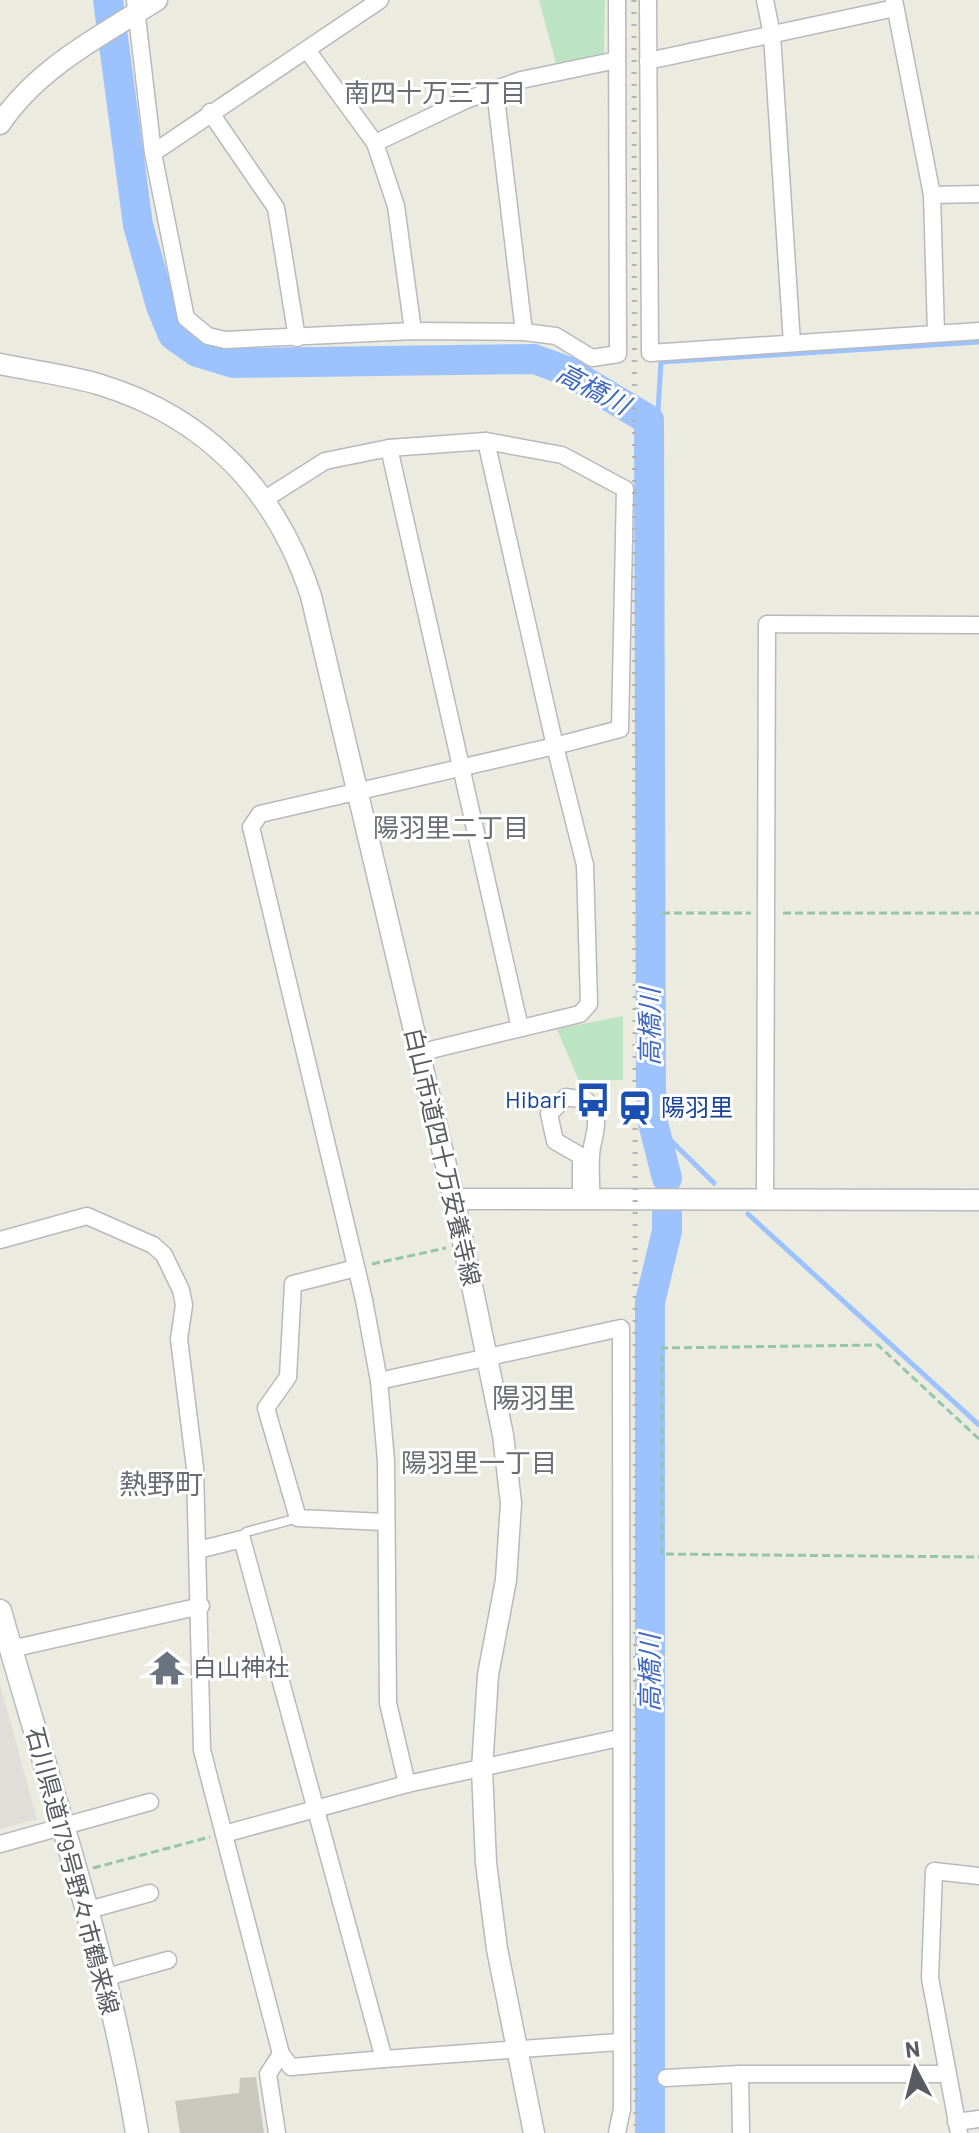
<svg xmlns="http://www.w3.org/2000/svg" width="979" height="2133" viewBox="0 0 979 2133" font-family="Barlow,'Noto Sans JP',sans-serif">
<style>
.industrial{fill:#dfded8}
.green{fill:#bce4c3}
.lines{fill:none;stroke-linecap:round;stroke-linejoin:round}
.stream{stroke:#9dc3ff;stroke-width:5}
.river{stroke:#9dc3ff;stroke-width:30}
.building{fill:#c9c8bf}
.service-casing{stroke:#b8b9bf;stroke-width:11}
.minor-casing{stroke:#b8b9bf;stroke-width:19}
.tertiary-casing{stroke:#b8b9bf;stroke-width:23}
.secondary-casing{stroke:#b9bbc2;stroke-width:25}
.path{stroke:#95c5ab;stroke-width:3;stroke-dasharray:8 4;stroke-linecap:butt}
.service{stroke:#fff;stroke-width:8}
.minor{stroke:#fff;stroke-width:16}
.tertiary{stroke:#fff;stroke-width:20}
.secondary{stroke:#fff;stroke-width:22}
.rail{stroke:#b3b4b4;stroke-width:5;stroke-dasharray:2 10;stroke-linecap:butt}
.labels{text-anchor:middle;stroke-width:6;stroke-linejoin:round;paint-order:stroke}
.transit-label{font-size:24px;fill:#164399;stroke:#fff;text-anchor:end}
.street-label{font-size:24px;fill:#595b61;stroke:#fff}
.worship-label{font-size:24px;fill:#5b616d;stroke:#fff;text-anchor:start}
.neighbourhood-label{font-size:26px;fill:#6a6d73;stroke:#fff}
.water-label{font-size:26px;font-style:italic;fill:#4169c1;stroke:#fff}
.quarter-label{font-size:28px;fill:#6a6d73;stroke:#fff}
</style>
<rect width="100%" height="100%" fill="#ecebe0"/>
<polygon class="industrial" points="0,1684 37,1819 0,1829"/>
<g class="green">
<polygon points="539,0 605,0 604,54 556,63"/>
<polygon points="623,1016 623,1080 579,1081 557,1029"/>
</g>
<g class="lines">
<g class="stream">
<polyline points="649,420 658,411 661,362 979,342"/>
<polyline points="653,1123 714,1183"/>
<polyline points="748,1214 979,1425"/>
</g>
<g class="river">
<polyline points="108,0 138,225 161,306 173,335 197,352 233,363 534,359 567,371 649,420 651,1090 653,1123 667,1178"/>
<polyline points="650,2133 650,1302 667,1231 667,1214"/>
</g>
</g>
<polygon class="building" points="256,2077 264,2133 180,2133 175,2101 239,2093 240,2078"/>
<g class="lines">
<g class="service-casing">
<polyline id="service" points="242,1539 246,1532 298,1518"/>
</g>
<g class="minor-casing">
<g id="minor">
<polyline points="135,0 153,153"/>
<polyline points="380,0 153,153 186,318 208,336 225,340 413,331 524,332 556,336 592,358 618,354 617,0"/>
<polyline points="648,0 650,353 979,331"/>
<polyline points="765,0 772,35 792,343"/>
<polyline points="894,0 932,195 979,194"/>
<polyline points="307,50 375,143 396,206 413,331"/>
<polyline points="648,61 895,8"/>
<polyline points="495,90 524,332"/>
<polyline points="210,112 276,208 297,338"/>
<polyline points="375,143 466,100 521,80 617,60"/>
<polyline points="932,195 936,333"/>
<polyline points="389,448 520,1028"/>
<polyline points="265,499 325,461 389,448 486,441 555,746 260,814 251,827 364,1300 379,1381 386,1461 388,1703 407,1784"/>
<polyline points="418,1053 580,1014 589,1004 585,865 555,746 620,729 625,489 562,455 486,441"/>
<path d="M 581,1200 L 581,1156 L 555,1141 L 549,1114 L 566,1097 L 586,1100 C 601,1118 596,1127 592,1147 C 589,1164 592,1183 591,1200"/>
<polyline points="765,1200 767,624 979,625"/>
<polyline points="0,1240 87,1216 153,1245 164,1255 181,1290 184,1305 179,1339 195,1468 202,1750 281,2054 291,2067 384,2059 242,1539 198,1550"/>
<polyline points="356,1268 293,1284 288,1377 266,1408 298,1518 384,1522"/>
<polyline points="379,1381 621,1328 622,2109 617,2133"/>
<polyline points="11,1649 201,1606"/>
<polyline points="224,1834 407,1784 619,1738"/>
<polyline points="0,1844 150,1802"/>
<polyline points="85,1911 150,1893"/>
<polyline points="103,1978 168,1960"/>
<polyline points="384,2059 619,2042"/>
<polyline points="740,2074 741,2133"/>
<polyline points="666,2078 740,2074 945,2074"/>
<polyline points="956,2122 979,2119"/>
<polyline points="277,2133 268,2074 281,2054"/>
<polyline points="959,2133 930,1978 934,1871 979,1876"/>
</g>
</g>
<g class="tertiary-casing">
<g id="tertiary">
<path d="M 0,124 C 38,67 101,36 157,0"/>
<path d="M 0,364 C 33,371 69,375 101,385 C 208,418 277,492 311,596 L 454,1199 L 503,1435 L 511,1503 L 506,1580 L 488,1675 L 482,1769 L 486,1863 L 497,1949 L 534,2133"/>
<polyline points="454,1199 979,1200"/>
</g>
</g>
<g class="secondary-casing">
<path id="secondary" d="M 0,1611 C 49,1784 108,1956 137,2133"/>
</g>
<g class="path">
<polyline points="662,913 751,913"/>
<polyline points="783,913 979,913"/>
<polyline points="372,1264 446,1248"/>
<polyline points="979,1439 878,1345 662,1348 662,1554 979,1557"/>
<polyline points="93,1868 210,1837"/>
</g>
<use href="#service" class="service"/>
<use href="#minor" class="minor"/>
<use href="#tertiary" class="tertiary"/>
<use href="#secondary" class="secondary"/>
<polyline class="rail" points="634,0 636,2133"/>
</g>
<defs>
<g id="bus-bare" transform="scale(2.76)"><path d="M-5-6H5V4H4V6H2V4H-2V6H-4V4H-5ZM-3.5-4V0h7V-4ZM-3.5 1.2v1.5H-2V1.2ZM2 1.2v1.5H3.5V1.2Z" fill="#1a4fb4" stroke="#fff" stroke-width="2.5" paint-order="stroke"/></g>
<g id="station-bare" transform="scale(2.76)"><path d="M-3-6H3Q5-6 5-4V2Q5 4 3 4L4.5 6H3L1.5 4h-3L-3 6H-4.5L-3 4Q-5 4-5 2V-4Q-5-6-3-6ZM-3.5-4v3h7v-3ZM-3.5 1v1.5H-2V1ZM2 1v1.5H3.5V1Z" fill="#1a4fb4" stroke="#fff" stroke-width="2.5" paint-order="stroke"/></g>
<g id="temple-bare" transform="scale(2.76)"><path d="M0-6L5-2H3V0L6.5 2.5H4V6H1.5V3h-3V6H-4V2.5H-6.5L-3 0V-2H-5Z" fill="#6b7280" stroke="#fff" stroke-width="2.5" paint-order="stroke"/></g>
</defs>
<g fill-rule="evenodd">
<use href="#bus-bare" x="593" y="1100"/>
<use href="#station-bare" x="635" y="1108"/>
<use href="#temple-bare" x="167" y="1668"/>
</g>
<g class="labels">
<g class="transit-label">
<text x="567" y="1108">Hibari</text>
<text x="661" y="1116" text-anchor="start">陽羽里</text>
</g>
<g class="street-label">
<text transform="translate(442 1157) rotate(77)" y="8">白山市道四十万安養寺線</text>
<text transform="translate(72 1871) rotate(75)" y="8">石川県道179号野々市鶴来線</text>
</g>
<g class="worship-label">
<text x="193" y="1676">白山神社</text>
</g>
<g class="neighbourhood-label">
<text x="435" y="102">南四十万三丁目</text>
<text x="451" y="837">陽羽里二丁目</text>
<text x="479" y="1472">陽羽里一丁目</text>
</g>
<g class="water-label">
<text transform="translate(593 389) rotate(28)" y="9">高橋川</text>
<text transform="translate(650 1027) rotate(-90)" y="9">高橋川</text>
<text transform="translate(650 1673) rotate(-90)" y="9">高橋川</text>
</g>
<g class="quarter-label">
<text x="534" y="1408">陽羽里</text>
<text x="161" y="1494">熱野町</text>
</g>
</g>
<g transform="translate(915 2069) rotate(353)" stroke="#ffffff" stroke-width="6" paint-order="stroke">
<path d="M0-6L14 30L0 20L-14 30Z" fill="#595b61"/>
<text y="-12" font-size="22" font-weight="bold" text-anchor="middle" fill="#595b61">N</text>
</g>
</svg>
